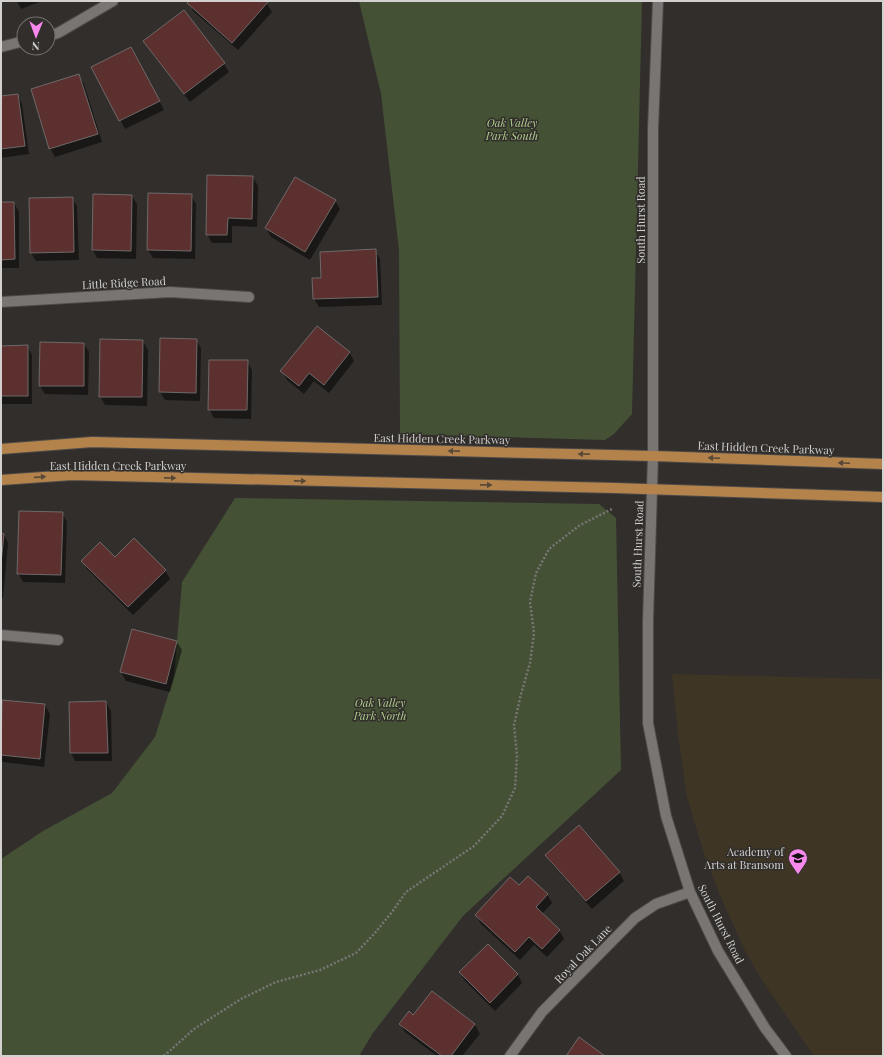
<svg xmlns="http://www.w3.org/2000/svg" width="884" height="1057" viewBox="0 0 884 1057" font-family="'Playfair Display',serif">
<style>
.education{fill:#3e3525}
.green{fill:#445135}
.shadow{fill:#0007}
.building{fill:#5c302e;stroke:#6e6969}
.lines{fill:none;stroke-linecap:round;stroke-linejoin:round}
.minor-casing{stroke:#4d4a48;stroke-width:12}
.major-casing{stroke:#4d4a48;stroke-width:12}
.path{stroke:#787674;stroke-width:2.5;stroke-dasharray:2 2;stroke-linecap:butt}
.minor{stroke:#797573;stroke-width:10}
.major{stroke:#b4834c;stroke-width:10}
.oneway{fill:#584836}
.labels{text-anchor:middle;stroke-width:3;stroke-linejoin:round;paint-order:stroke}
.park-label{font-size:11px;font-style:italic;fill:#b0ce8c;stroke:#312e2c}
.street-label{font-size:11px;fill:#d2d1cf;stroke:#312e2c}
.poi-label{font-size:11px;fill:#d2d1cf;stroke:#312e2c;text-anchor:end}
</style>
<rect width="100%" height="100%" fill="#312e2c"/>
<polygon class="education" points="672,674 883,679 883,1056 814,1056 763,982 745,951 719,893 705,857 687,797 678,735"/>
<g class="green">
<polygon points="359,1 642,1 632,414 614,434 605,440 400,434 399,250 381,94"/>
<polygon points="235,498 599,504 616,518 621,770 463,916 373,1033 359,1056 1,1056 1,859 43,831 112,793 155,737 174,676 182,582"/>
</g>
<g class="shadow">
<polygon points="17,1 42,1 21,9"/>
<polygon points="190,1 265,1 272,12 238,50 193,11 189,3"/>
<polygon points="184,11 224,64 229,72 190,102 149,49"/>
<polygon points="136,56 164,110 125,129 93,67"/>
<polygon points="79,76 84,84 102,142 55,157 50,148"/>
<polygon points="18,95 22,104 29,154 1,158 1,97"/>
<polygon points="253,177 258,186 257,227 232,226 232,243 212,243 207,234"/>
<polygon points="191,195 196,204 195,259 153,258 148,250"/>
<polygon points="132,196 137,204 136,259 97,258 93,250"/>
<polygon points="72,198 77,206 79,260 36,261 31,253"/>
<polygon points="335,201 340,209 310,260 271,237 266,228"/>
<polygon points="1,203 14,203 19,212 19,268 1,268"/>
<polygon points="375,251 380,259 382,305 319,307 314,299 323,279"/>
<polygon points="317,327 350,353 354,361 329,393 314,381 304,394 287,380 282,371"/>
<polygon points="196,340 201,348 200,401 165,400 160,392"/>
<polygon points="143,341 148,350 147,406 105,405 100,396"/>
<polygon points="84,344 89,352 88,395 45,394 40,386"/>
<polygon points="27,346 32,355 32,404 1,404 1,347"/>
<polygon points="247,361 252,370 251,419 214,418 209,409"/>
<polygon points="62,513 67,522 65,583 23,582 18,573"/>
<polygon points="1,534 4,535 8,543 3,598 1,598"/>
<polygon points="115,558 165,570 170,579 133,615 87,569 83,561"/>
<polygon points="177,642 182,650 170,692 126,681 121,672"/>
<polygon points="3,701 45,705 50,714 44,767 3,762 1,759 1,723"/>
<polygon points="106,702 111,711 112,761 75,761 71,753"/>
<polygon points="546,855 619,872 624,881 592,909 551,863"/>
<polygon points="519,887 547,894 552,903 542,914 559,930 564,939 547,957 534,945 520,960 481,924 476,915"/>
<polygon points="488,945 518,975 522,983 495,1011 465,981 460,973"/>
<polygon points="432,993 475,1025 480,1034 462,1056 437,1056 405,1032 400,1024 414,1017"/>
</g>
<g class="building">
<polygon points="189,1 267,1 268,2 232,43 187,3"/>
<polygon points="184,10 225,63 184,94 143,41"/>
<polygon points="131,47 160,101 119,121 91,67"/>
<polygon points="79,74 98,134 49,149 31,89"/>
<polygon points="18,94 25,146 1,149 1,96"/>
<polygon points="207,175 253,176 252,219 228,218 227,235 206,235"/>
<polygon points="295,177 336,200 305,252 265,228"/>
<polygon points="148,193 192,194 191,251 147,250"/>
<polygon points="93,194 132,195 131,251 92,250"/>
<polygon points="73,197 74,252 30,253 29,198"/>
<polygon points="1,202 14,202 15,259 1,260"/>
<polygon points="376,249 378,297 313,299 312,278 321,278 320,252"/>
<polygon points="317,326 350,352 324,385 309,373 299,386 280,371"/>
<polygon points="160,338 197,339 196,393 159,392"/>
<polygon points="100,339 143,340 142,397 99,397"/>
<polygon points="40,342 84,343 84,386 39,386"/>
<polygon points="28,345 28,396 1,396 1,346"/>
<polygon points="209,360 248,360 247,410 208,410"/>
<polygon points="19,511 63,512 61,575 17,574"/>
<polygon points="1,533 4,534 1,563"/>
<polygon points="134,538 166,570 128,607 81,561 100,542 115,557"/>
<polygon points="132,629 177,641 166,684 120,672"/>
<polygon points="2,700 45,704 40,759 1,755"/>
<polygon points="106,701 108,753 70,753 69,702"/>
<polygon points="579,825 620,872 586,901 545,855"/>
<polygon points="528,876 548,894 536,907 560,930 542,949 529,937 515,952 475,915 510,877 519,885"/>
<polygon points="488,944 518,974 490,1003 459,972"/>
<polygon points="432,991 475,1024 451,1056 442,1056 399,1024 409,1011 413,1015"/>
<polygon points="579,1037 605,1056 566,1056"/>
</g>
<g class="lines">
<g class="minor-casing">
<g id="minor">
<polyline points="658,1 653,129 653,456 648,621 648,723 666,816 690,892 718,951 765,1028 786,1056"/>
<polyline points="48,36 58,33 113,1"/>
<polyline points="1,47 24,41"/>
<polyline points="1,302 170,292 249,297"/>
<polyline points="1,635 58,640"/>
<polyline points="510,1056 542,1012 635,918 656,904 690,892"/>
</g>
</g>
<g class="major-casing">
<g id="major">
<polyline points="1,449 92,442 653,456 883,464"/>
<polyline points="1,480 72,475 615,488 883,497"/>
</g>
</g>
<polyline class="path" points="164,1056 194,1029 241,999 276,982 320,970 356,953 374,934 392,912 406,892 474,846 502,816 515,788 517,756 514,725 521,694 530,663 534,633 530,602 536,573 549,549 580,525 612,509"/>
<use href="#minor" class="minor"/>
<use href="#major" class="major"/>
</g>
<defs><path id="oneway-solid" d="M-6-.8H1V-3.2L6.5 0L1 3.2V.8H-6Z"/></defs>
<g class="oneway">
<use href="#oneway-solid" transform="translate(454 451) rotate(-179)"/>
<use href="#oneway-solid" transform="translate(584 454) rotate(-179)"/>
<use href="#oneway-solid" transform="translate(714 458) rotate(-178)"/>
<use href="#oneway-solid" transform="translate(844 463) rotate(-178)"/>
<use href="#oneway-solid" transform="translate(40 477) rotate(-4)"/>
<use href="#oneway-solid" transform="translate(170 478) rotate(1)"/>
<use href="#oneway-solid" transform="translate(300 481) rotate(1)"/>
<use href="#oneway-solid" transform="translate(486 485) rotate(1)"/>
</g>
<defs>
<g id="school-pin" transform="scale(1)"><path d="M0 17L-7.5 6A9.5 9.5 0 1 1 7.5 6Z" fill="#f788ec" stroke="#312e2c"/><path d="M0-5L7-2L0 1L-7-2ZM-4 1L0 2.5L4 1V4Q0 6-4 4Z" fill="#111"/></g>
</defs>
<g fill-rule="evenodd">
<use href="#school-pin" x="798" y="858"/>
</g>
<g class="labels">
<g class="park-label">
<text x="512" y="127">Oak Valley<tspan x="512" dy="13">Park South</tspan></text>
<text x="380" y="707">Oak Valley<tspan x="380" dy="13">Park North</tspan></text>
</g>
<g class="street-label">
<text transform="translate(641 220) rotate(-90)" y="4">South Hurst Road</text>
<text transform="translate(124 283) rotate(-3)" y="4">Little Ridge Road</text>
<text transform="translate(442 439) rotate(1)" y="4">East Hidden Creek Parkway</text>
<text transform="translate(766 448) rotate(2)" y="4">East Hidden Creek Parkway</text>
<text x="118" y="470">East Hidden Creek Parkway</text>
<text transform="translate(638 544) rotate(-88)" y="4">South Hurst Road</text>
<text transform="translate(721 924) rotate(63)" y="4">South Hurst Road</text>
<text transform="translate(583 954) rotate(-46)" y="4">Royal Oak Lane</text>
</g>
<g class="poi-label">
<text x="784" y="856">Academy of<tspan x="784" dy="13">Arts at Bransom</tspan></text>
</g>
</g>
<rect width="884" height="1057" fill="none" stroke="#d2d1cf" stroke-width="4"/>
<g transform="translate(36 36) rotate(181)"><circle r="19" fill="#312e2c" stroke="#716f6d"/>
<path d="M0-3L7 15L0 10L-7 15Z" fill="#f788ec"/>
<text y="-6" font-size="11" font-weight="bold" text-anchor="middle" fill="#d2d1cf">N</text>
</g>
</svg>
